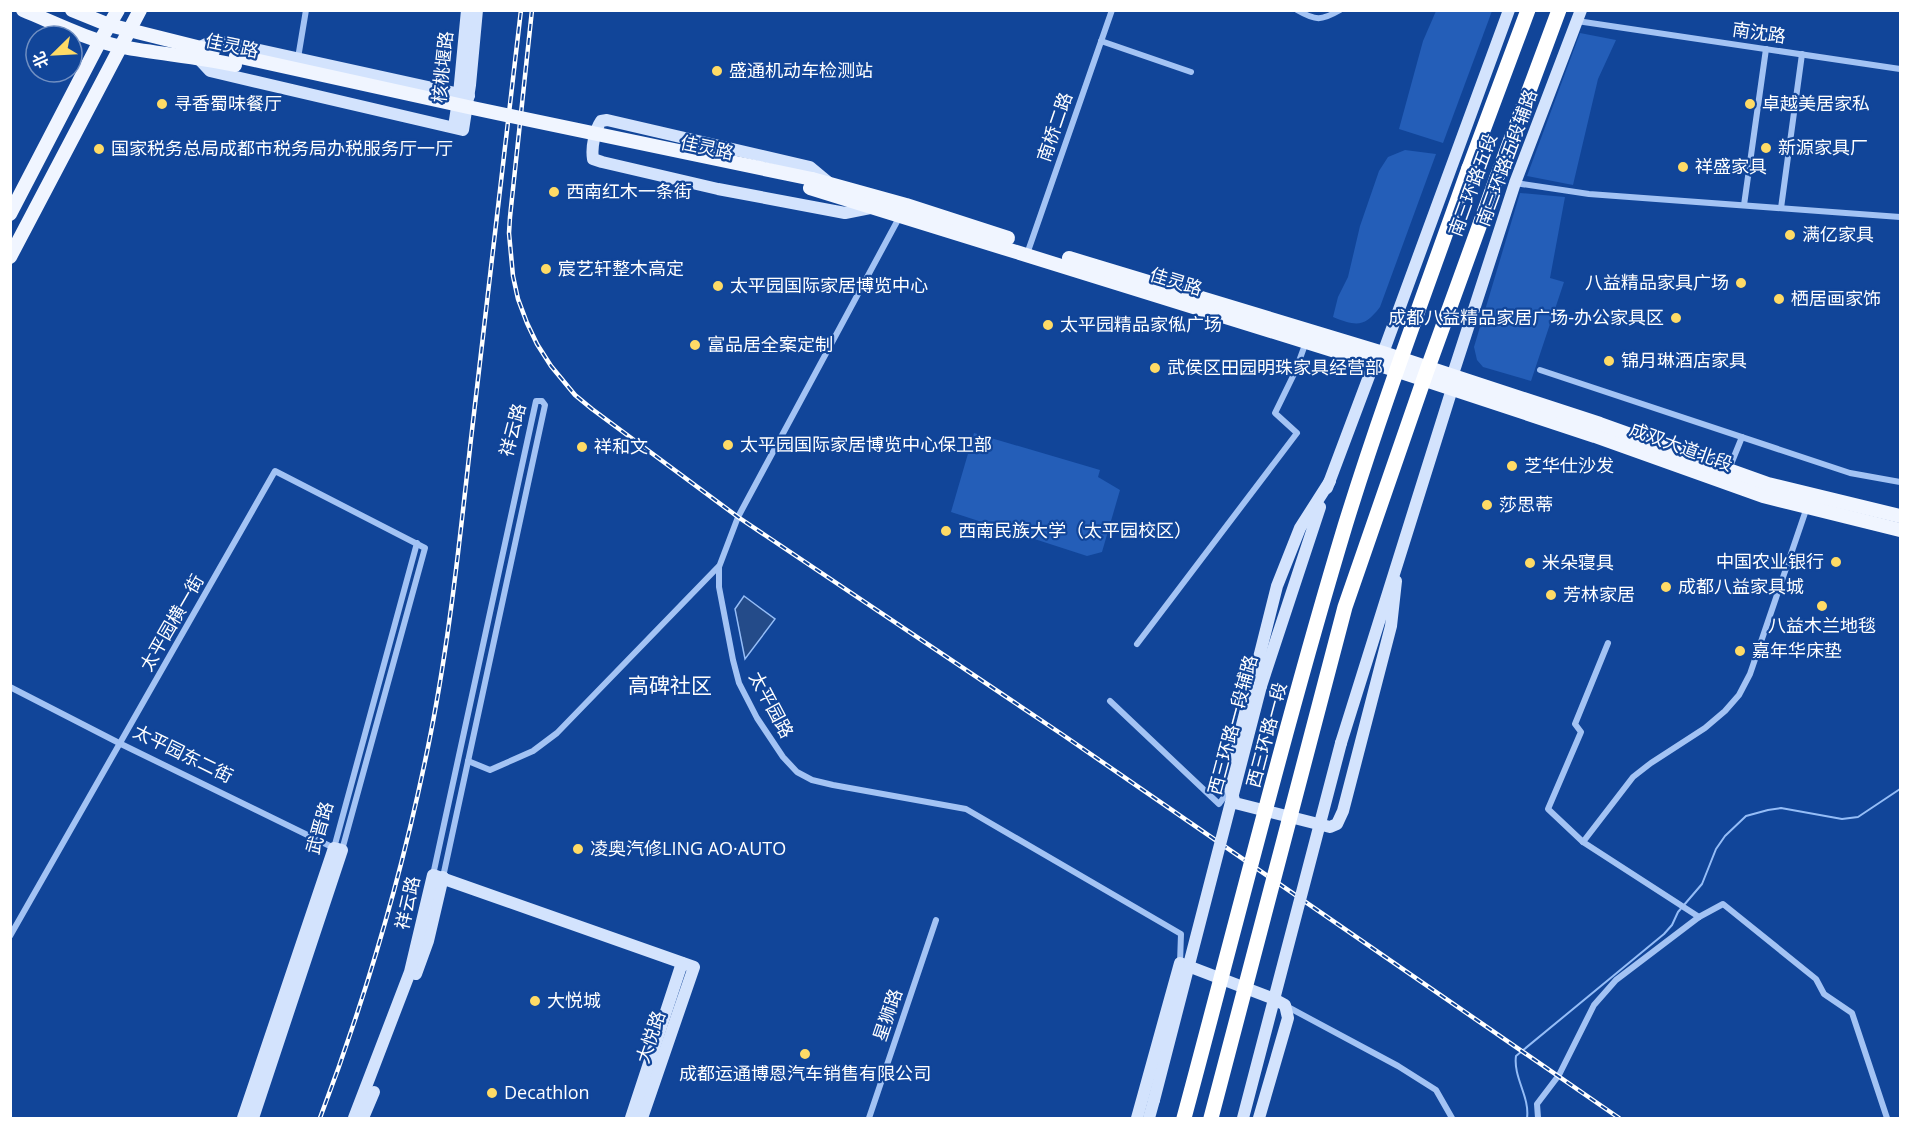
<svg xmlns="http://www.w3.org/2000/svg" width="1911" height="1129" viewBox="0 0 1911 1129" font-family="'Open Sans','Noto Sans SC',sans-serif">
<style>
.green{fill:#245eb8}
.water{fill:#244b89;stroke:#95bdf7;stroke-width:1.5}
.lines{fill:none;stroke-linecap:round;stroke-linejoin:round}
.stream{stroke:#95bdf7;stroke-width:2}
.street{stroke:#a3c3f4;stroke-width:6}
.secondary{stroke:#d3e3fd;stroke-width:12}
.primary{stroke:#f0f5ff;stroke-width:14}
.highway{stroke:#fff;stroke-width:15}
.rail-casing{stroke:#fff;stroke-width:4.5}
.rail{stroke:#114599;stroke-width:2;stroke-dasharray:7;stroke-linecap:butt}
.secondary-bridge{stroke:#d3e3fd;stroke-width:12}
.primary-bridge{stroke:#f0f5ff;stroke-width:14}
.highway-bridge{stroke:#fff;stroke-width:15}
.poi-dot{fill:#ffdb66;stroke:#114599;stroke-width:2}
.labels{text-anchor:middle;stroke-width:4.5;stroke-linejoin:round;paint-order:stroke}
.street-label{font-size:18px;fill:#fff;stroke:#114599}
.poi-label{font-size:18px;fill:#fff;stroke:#114599;text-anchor:start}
.quarter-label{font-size:21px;fill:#fff;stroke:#114599}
</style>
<rect width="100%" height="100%" fill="#114599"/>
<g class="green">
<polygon points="1436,11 1492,11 1443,143 1399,129 1423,41"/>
<polygon points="1580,33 1616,40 1598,79 1573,185 1527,176"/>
<path d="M 1405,150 L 1436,154 L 1380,307 C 1364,328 1356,326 1333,317 L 1338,297 L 1348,277 L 1360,226 L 1379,171 L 1388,157 Z"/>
<polygon points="1520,193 1565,197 1550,278 1564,282 1531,381 1483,367 1477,360 1474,347"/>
<polygon points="974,433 1100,470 1098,477 1120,490 1102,552 1087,556 951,512"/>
</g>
<polygon class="water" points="744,596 775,619 745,659 735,609"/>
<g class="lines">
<path class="stream" d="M 1527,1118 C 1530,1097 1513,1077 1516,1056 L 1664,934 L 1672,925 L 1678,912 L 1702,884 L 1716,849 L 1725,836 L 1746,816 L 1768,810 L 1781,808 L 1842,819 L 1858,817 L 1900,789"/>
<g class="street">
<path d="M 1297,10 C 1316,21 1321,21 1340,10"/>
<polyline points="1577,21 1900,69"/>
<polyline points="1101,41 1191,72"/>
<polyline points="298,58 306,10"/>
<polyline points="1515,183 1589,194 1900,217"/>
<polyline points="1744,205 1766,49"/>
<polyline points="1781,208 1802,54"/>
<polyline points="900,216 738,517 719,567 719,587 733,660 739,683 757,718 783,757 797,772 812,780 833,785 966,809 1181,934 1180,963"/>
<polyline points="1027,254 1112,10"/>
<polyline points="1540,370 1850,473 1900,482"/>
<polyline points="1729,469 1742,437"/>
<polyline points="1608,643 1575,724 1581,732 1548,809 1583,842 1699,917"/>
<polyline points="1137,644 1297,433 1275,413 1295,372 1306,342"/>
<polyline points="10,687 121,744 334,848 417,543"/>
<polyline points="1110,701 1219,804 1230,789"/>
<polyline points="468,761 490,770 533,751 557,733 718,567"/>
<polyline points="1583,842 1633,777 1651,763 1705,728 1725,711 1739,695 1750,674 1807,507"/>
<polyline points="433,875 536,401 542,401 545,405 443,877"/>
<polyline points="10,936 275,471 425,548 342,850"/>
<polyline points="1286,1006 1398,1066 1436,1090 1452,1118"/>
<polyline points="869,1118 936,920"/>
<polyline points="1538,1118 1537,1104 1559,1075 1594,1005 1616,980 1699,917 1723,904 1816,979 1824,994 1852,1013 1887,1118"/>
</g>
<g class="secondary">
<polyline points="198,48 214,40 469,96"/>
<polyline points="197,57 210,71 463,130 470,85 477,10"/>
<polyline points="454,127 459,94 467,10"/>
<path d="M 828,182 L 810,167 L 607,120 L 601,121 C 595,130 591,147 593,159 L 602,162 L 718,189 L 845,213 L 875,207"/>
<polyline points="1330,481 1300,528 1277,586 1233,761 1230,788 1235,803 1330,827 1337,824 1343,811 1391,626 1396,581"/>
<polyline points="1327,488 1374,363 1383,353 1509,10"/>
<polyline points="1261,686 1320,507"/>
<polyline points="1341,743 1452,389 1452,377 1515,183 1581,10"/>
<polyline points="416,974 428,941 443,877"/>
<polyline points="243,1118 334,848 342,850 253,1118"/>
<polyline points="354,1118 410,972 433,875 694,967 642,1118"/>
<polyline points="363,1118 374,1092"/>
<polyline points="631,1118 682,963"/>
<polyline points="1137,1118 1180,963 1274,999 1285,1005 1288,1018 1259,1118"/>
<polyline points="1149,1118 1154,1100"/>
</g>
<g class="primary">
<path d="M 23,10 C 55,23 88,40 122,47 C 160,54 198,57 235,65"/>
<polyline points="72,10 109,25 213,51"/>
<polyline points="812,179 906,205 1008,238"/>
<polyline points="810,188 1374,363 1595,436 1763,496 1900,530"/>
<polyline points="10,214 100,41 118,10"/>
<polyline points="10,257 140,10"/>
<polyline points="1069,258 1383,353 1600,424 1768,484 1900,516"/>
</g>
<g class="highway">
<polyline points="1469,168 1528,10"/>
<polyline points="1497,177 1559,10"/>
</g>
<g class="rail-casing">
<g id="rail">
<polyline points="532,10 510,217 509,233 513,276 518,299 527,323 537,344 551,366 575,395 592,409 738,517 1063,735 1619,1118"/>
<path d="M 320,1118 C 368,992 405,864 431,732 C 450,635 460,537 471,439 C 488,296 504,153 521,10"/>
</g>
</g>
<use href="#rail" class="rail"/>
<g class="secondary-bridge">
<polyline points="1154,1100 1261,686"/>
<polyline points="1243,1118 1341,743"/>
</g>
<polyline class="primary-bridge" points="236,56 468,107 812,179"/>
<g class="highway-bridge">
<path d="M 1184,1118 C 1237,921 1286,722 1345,526 C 1382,406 1427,287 1469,168"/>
<polyline points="1211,1118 1345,607 1426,373 1497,177"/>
</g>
</g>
<g class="poi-dot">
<circle cx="717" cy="71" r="6"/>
<circle cx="162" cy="104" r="6"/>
<circle cx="1750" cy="104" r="6"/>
<circle cx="1766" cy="148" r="6"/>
<circle cx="99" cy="149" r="6"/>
<circle cx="1683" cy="167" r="6"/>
<circle cx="554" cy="192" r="6"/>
<circle cx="1790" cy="235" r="6"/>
<circle cx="546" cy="269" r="6"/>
<circle cx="1741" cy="283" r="6"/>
<circle cx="718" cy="286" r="6"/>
<circle cx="1779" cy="299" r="6"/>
<circle cx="1676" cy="318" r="6"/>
<circle cx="1048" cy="325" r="6"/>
<circle cx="695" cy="345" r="6"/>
<circle cx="1609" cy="361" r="6"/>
<circle cx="1155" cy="368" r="6"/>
<circle cx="728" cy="445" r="6"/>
<circle cx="582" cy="447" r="6"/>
<circle cx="1512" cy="466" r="6"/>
<circle cx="1487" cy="505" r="6"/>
<circle cx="946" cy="531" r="6"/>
<circle cx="1836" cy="562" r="6"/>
<circle cx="1530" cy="563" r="6"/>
<circle cx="1666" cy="587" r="6"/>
<circle cx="1551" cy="595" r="6"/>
<circle cx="1822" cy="606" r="6"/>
<circle cx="1740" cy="651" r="6"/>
<circle cx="578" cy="849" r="6"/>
<circle cx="535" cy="1001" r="6"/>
<circle cx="805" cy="1054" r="6"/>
<circle cx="492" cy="1093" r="6"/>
</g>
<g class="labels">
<g class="street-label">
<text transform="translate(1759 33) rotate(8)" y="6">南沈路</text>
<text transform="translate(232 46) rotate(12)" y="6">佳灵路</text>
<text transform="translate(443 67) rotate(-84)" y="6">核桃堰路</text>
<text transform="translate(1055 127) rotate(-71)" y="6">南桥二路</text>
<text transform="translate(707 148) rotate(12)" y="6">佳灵路</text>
<text transform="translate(1507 158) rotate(-70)" y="6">南三环路五段辅路</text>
<text transform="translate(1473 185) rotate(-70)" y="6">南三环路五段</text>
<text transform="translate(1176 282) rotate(17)" y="6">佳灵路</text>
<text transform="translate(513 430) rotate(-75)" y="6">祥云路</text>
<text transform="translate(1681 447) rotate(20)" y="6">成双大道北段</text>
<text transform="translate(172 623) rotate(-60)" y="6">太平园横一街</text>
<text transform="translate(771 705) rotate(62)" y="6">太平园路</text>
<text transform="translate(1233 725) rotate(-75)" y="6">西三环路一段辅路</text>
<text transform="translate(1267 735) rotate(-75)" y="6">西三环路一段</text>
<text transform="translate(183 754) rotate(26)" y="6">太平园东二街</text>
<text transform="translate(320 828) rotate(-74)" y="6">武晋路</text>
<text transform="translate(408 903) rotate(-77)" y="6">祥云路</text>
<text transform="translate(888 1015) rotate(-71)" y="6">星狮路</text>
<text transform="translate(651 1037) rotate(-71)" y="6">大悦路</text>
</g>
<g class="poi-label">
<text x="729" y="77">盛通机动车检测站</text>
<text x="174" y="110">寻香蜀味餐厅</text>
<text x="1762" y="110">卓越美居家私</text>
<text x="1778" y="154">新源家具厂</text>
<text x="111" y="155">国家税务总局成都市税务局办税服务厅一厅</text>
<text x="1695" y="173">祥盛家具</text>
<text x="566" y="198">西南红木一条街</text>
<text x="1802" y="241">满亿家具</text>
<text x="558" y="275">宸艺轩整木高定</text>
<text x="1729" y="289" text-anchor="end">八益精品家具广场</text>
<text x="730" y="292">太平园国际家居博览中心</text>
<text x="1791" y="305">栖居画家饰</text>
<text x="1664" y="324" text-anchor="end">成都八益精品家居广场-办公家具区</text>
<text x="1060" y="331">太平园精品家俬广场</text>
<text x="707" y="351">富品居全案定制</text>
<text x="1621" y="367">锦月琳酒店家具</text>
<text x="1167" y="374">武侯区田园明珠家具经营部</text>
<text x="740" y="451">太平园国际家居博览中心保卫部</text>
<text x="594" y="453">祥和文</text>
<text x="1524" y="472">芝华仕沙发</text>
<text x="1499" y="511">莎思蒂</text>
<text x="958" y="537">西南民族大学（太平园校区）</text>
<text x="1824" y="568" text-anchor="end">中国农业银行</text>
<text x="1542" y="569">米朵寝具</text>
<text x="1678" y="593">成都八益家具城</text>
<text x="1563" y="601">芳林家居</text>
<text x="1822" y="632" text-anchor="middle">八益木兰地毯</text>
<text x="1752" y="657">嘉年华床垫</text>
<text x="590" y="855">凌奥汽修LING AO·AUTO</text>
<text x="547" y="1007">大悦城</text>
<text x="805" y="1080" text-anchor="middle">成都运通博恩汽车销售有限公司</text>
<text x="504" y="1099">Decathlon</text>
</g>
<g class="quarter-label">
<text x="670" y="693">高碑社区</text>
</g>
</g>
<rect width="1911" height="1129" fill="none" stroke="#ffffff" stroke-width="24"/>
<g transform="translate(54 54) rotate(246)"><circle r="28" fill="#114599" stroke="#708fc2" stroke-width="1.5"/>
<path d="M0-4.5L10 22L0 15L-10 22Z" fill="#ffdb66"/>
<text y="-9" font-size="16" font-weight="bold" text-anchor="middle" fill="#ffffff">北</text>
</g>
</svg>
